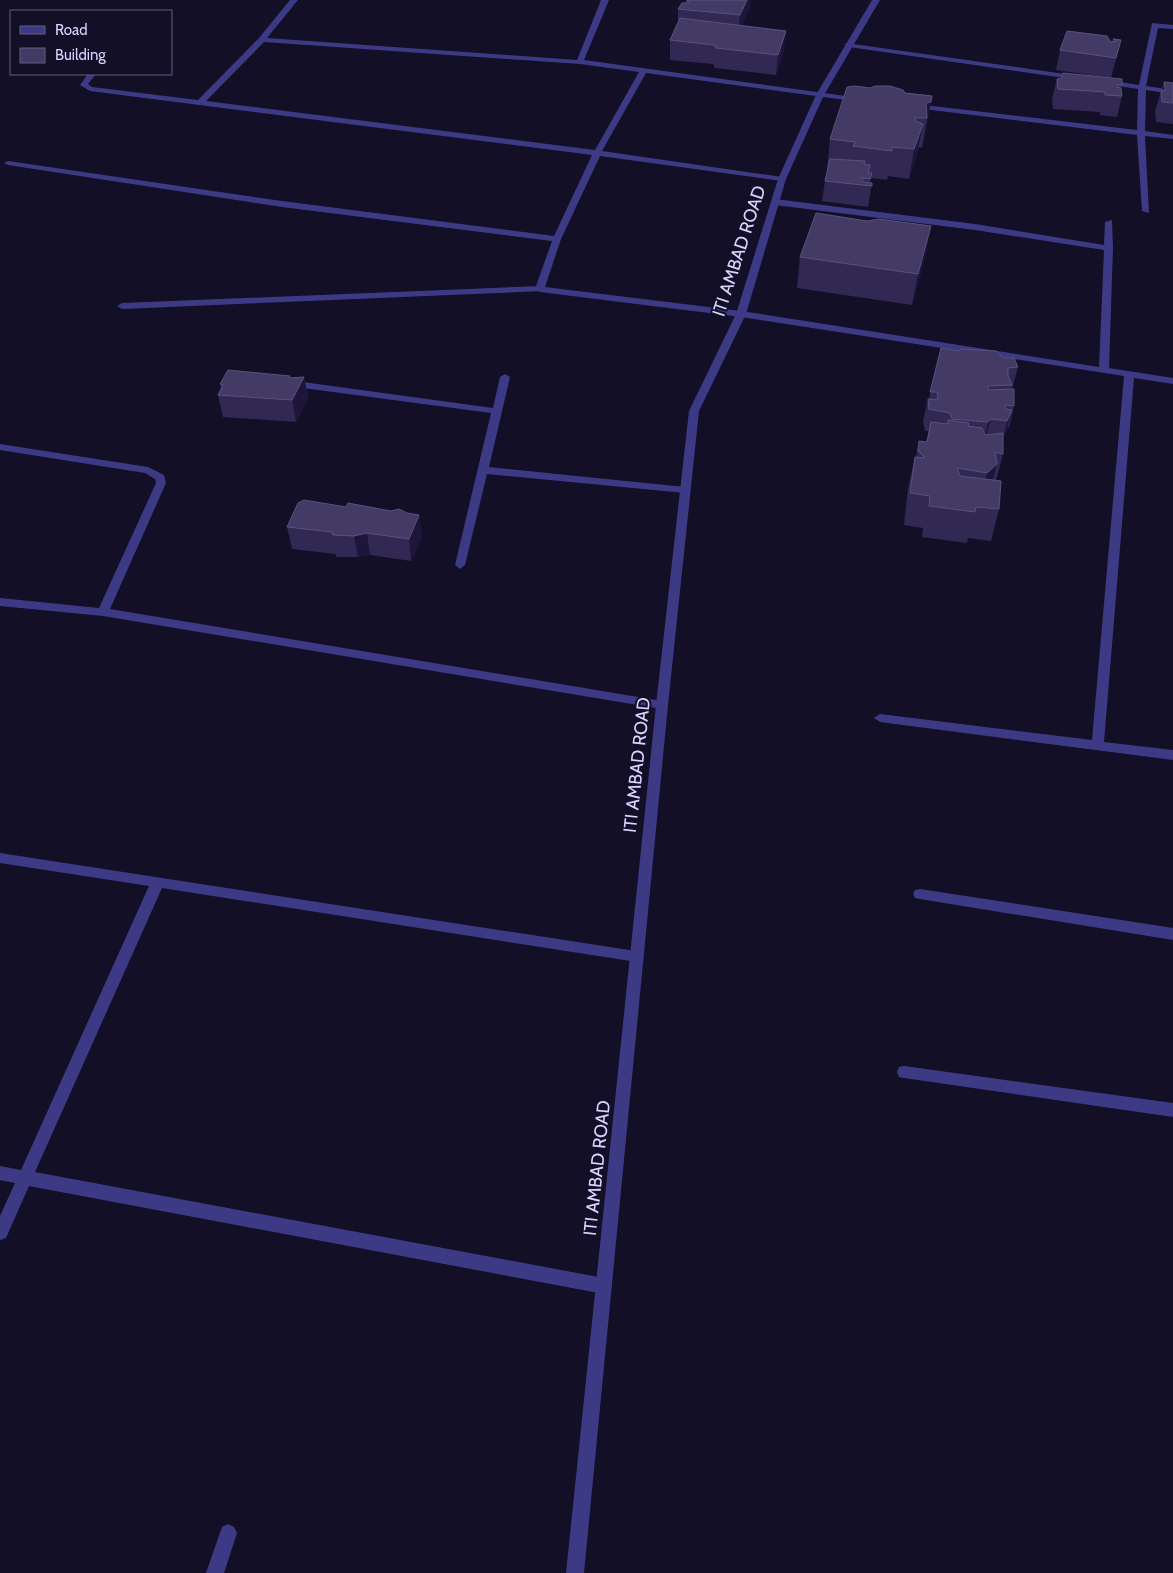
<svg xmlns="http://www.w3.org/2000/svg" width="1173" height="1573" viewBox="0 0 1173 1573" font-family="Cabin,sans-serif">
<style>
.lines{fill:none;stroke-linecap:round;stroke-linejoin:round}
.service{fill:#3d3a85;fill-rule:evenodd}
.minor{fill:#3d3a85;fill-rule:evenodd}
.tertiary{fill:#3d3a85;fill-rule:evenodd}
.wall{fill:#312854}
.shaded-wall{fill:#1d163a}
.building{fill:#433a66;stroke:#5a527e}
.labels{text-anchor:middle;stroke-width:4;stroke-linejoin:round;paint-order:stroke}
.street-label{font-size:18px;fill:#d9d4ff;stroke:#130f26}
</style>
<rect width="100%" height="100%" fill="#130f26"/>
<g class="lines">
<polygon class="service" points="540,286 545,289 543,291 122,309 117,306 122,303"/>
<g class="minor">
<path d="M 290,0 L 298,0 L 267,38 L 577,60 L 601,0 L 609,0 L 584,60 L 860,98 L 864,100 L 860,102 L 646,73 L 602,151 L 782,177 L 786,179 L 782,181 L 600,156 L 561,239 L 545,287 L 741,311 L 1099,367 L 1104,250 L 975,230 L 775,205 L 771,202 L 775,199 L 975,224 L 1104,245 L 1105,222 L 1112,220 L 1113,248 L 1109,368 L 1173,378 L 1173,384 L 1134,378 L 1104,742 L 1173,750 L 1173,760 L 880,722 L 874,718 L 880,714 L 1092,740 L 1124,376 L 741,317 L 540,292 L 535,289 L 552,241 L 282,207 L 8,165 L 4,163 L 8,161 L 282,201 L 554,236 L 592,155 L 90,91 L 80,85 L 88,74 L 96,74 L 88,84 L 92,87 L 198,100 L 259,38 ZM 264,42 L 580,64 L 639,72 L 595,150 L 206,101 Z"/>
<polygon points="1152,23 1173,25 1173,29 1158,28 1146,86 1173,90 1173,94 1146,90 1145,131 1173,135 1173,139 1145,136 1149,213 1142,211 1137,135 915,108 911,106 915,104 1137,130 1138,89 1106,84 1102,82 1106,80 1139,85"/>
<polygon points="846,43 1079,76 1083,78 1079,80 849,47 845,45"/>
<polygon points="505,374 510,377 489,467 685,487 690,490 685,493 487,474 465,565 460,569 455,565 491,413 288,386 283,383 288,380 493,408 500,377"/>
<polygon points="0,444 148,467 164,475 166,483 110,609 662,701 668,705 662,709 103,616 0,606 0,598 99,608 156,483 155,479 145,473 0,450"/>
<polygon points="0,853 642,952 644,956 642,960 637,962 162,888 35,1172 604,1278 610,1280 612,1286 610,1292 604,1294 29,1186 6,1238 0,1240 0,1216 15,1183 0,1180 0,1166 21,1170 149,886 0,863"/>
<polygon points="920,889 1173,928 1173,940 920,899 915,898 913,894 915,890"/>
<polygon points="904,1066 1173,1103 1173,1117 904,1078 899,1077 897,1072 899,1067"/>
<polygon points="228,1524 234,1527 237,1533 224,1573 206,1573 222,1527"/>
</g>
<polygon class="tertiary" points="872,0 880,0 824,95 786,179 746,314 699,411 668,705 584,1573 566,1573 656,705 689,411 736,314 778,179 816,95"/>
</g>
<g class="wall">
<polygon points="686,0 750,0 749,10 742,26 784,50 776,75 715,68 713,64 670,60 670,40 678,24 678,9 686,3"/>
<polygon points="1113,39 1121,40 1111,78 1056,70 1060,50 1112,41"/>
<polygon points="1057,79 1122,85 1121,88 1122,96 1117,117 1100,115 1100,112 1053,109 1052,99"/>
<polygon points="1164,82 1173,83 1173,124 1156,122 1155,111"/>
<polygon points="870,88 932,96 922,148 919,147 917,153 909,179 888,176 887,180 871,178 870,183 872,183 868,207 822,201 825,181 828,169 827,168 830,139"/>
<polygon points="800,257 925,257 912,305 797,288"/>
<polygon points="941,348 1018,367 1012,389 1011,389 1014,406 1009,428 1008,427 1003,439 1003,454 996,481 999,509 991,541 968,538 967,543 922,537 923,528 904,525 908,488 915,457 916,457 919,441 926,442 929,431 925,431 923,421 928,399 929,399"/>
<polygon points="304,377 308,398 296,422 223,417 218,395 221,389 220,384"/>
<polygon points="346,507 407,513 419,515 422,537 411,561 370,555 358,557 337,557 335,554 292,549 287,527"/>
</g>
<g class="shaded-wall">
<polygon points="747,0 750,0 749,10 738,35 740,15"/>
<polygon points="786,31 784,50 776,75 778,55"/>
<polygon points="931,102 926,131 925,132 927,118 926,103"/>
<polygon points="923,124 917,153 909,179 914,149"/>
<polygon points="931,226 925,257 912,305 918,274"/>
<polygon points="290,376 294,396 304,377 308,398 296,422 289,378"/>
<polygon points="1012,410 1006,432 1002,442 1007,421"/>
<polygon points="991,419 985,441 983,444 988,422"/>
<polygon points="997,464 989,495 979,504 987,473"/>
<polygon points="419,515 422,537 411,561 409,539"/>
<polygon points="367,533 370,555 358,557 354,536"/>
</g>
<g class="building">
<polygon points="687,0 747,0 740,15 678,9 682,3 689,3"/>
<polygon points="680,18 786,31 778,55 716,48 714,45 670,40"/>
<polygon points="1067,31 1107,36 1111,42 1117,41 1113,39 1121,40 1116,58 1060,50"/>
<polygon points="1063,73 1122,79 1122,85 1117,85 1117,87 1121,88 1122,96 1105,95 1105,92 1058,89 1057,79 1062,78"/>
<polygon points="1164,82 1173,83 1173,103 1162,102 1161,91 1166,90"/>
<polygon points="855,86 870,88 875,86 890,86 903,90 905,93 932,96 931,102 926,103 927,118 915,118 915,121 923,124 914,149 892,147 892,151 853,146 855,142 830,139 847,87"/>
<polygon points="830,159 865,161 864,164 870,165 868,173 872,173 870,179 861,178 864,182 872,183 872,186 825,181"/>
<polygon points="816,213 867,221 879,219 931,226 918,274 800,257"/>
<polygon points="941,348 959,351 961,349 996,351 1004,358 1014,358 1018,367 1008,368 1008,376 1012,385 987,386 989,390 1014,389 1014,406 1005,405 1005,409 1012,410 1007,421 991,419 988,422 952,419 950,413 929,409 928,399 938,400 937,392 930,392"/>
<polygon points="228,370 290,376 289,378 304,377 292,400 218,395 223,385 220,384"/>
<polygon points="948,420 969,423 968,426 982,428 985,435 1003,433 1003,454 995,452 997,464 987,473 957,468 960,476 1001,481 999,509 976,507 975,512 929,506 930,496 910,493 915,457 925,458 918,451 919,441 927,442 931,422 948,424"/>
<polygon points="304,500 346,507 348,503 391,511 399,509 407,513 419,515 409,539 367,533 354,536 333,535 332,532 287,527 298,503"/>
</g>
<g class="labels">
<g class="street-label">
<text transform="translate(739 251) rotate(-72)" y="6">ITI AMBAD ROAD</text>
<text transform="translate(637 765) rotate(-84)" y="6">ITI AMBAD ROAD</text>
<text transform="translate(597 1168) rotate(-84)" y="6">ITI AMBAD ROAD</text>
</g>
</g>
<rect x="10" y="10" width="162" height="65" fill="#130f26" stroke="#625e7d"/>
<rect x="20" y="26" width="25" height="8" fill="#3d3a85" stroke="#625e7d"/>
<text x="55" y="35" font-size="15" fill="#d9d4ff">Road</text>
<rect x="20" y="48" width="25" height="15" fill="#433a66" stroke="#625e7d"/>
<text x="55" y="60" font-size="15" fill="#d9d4ff">Building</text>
</svg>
